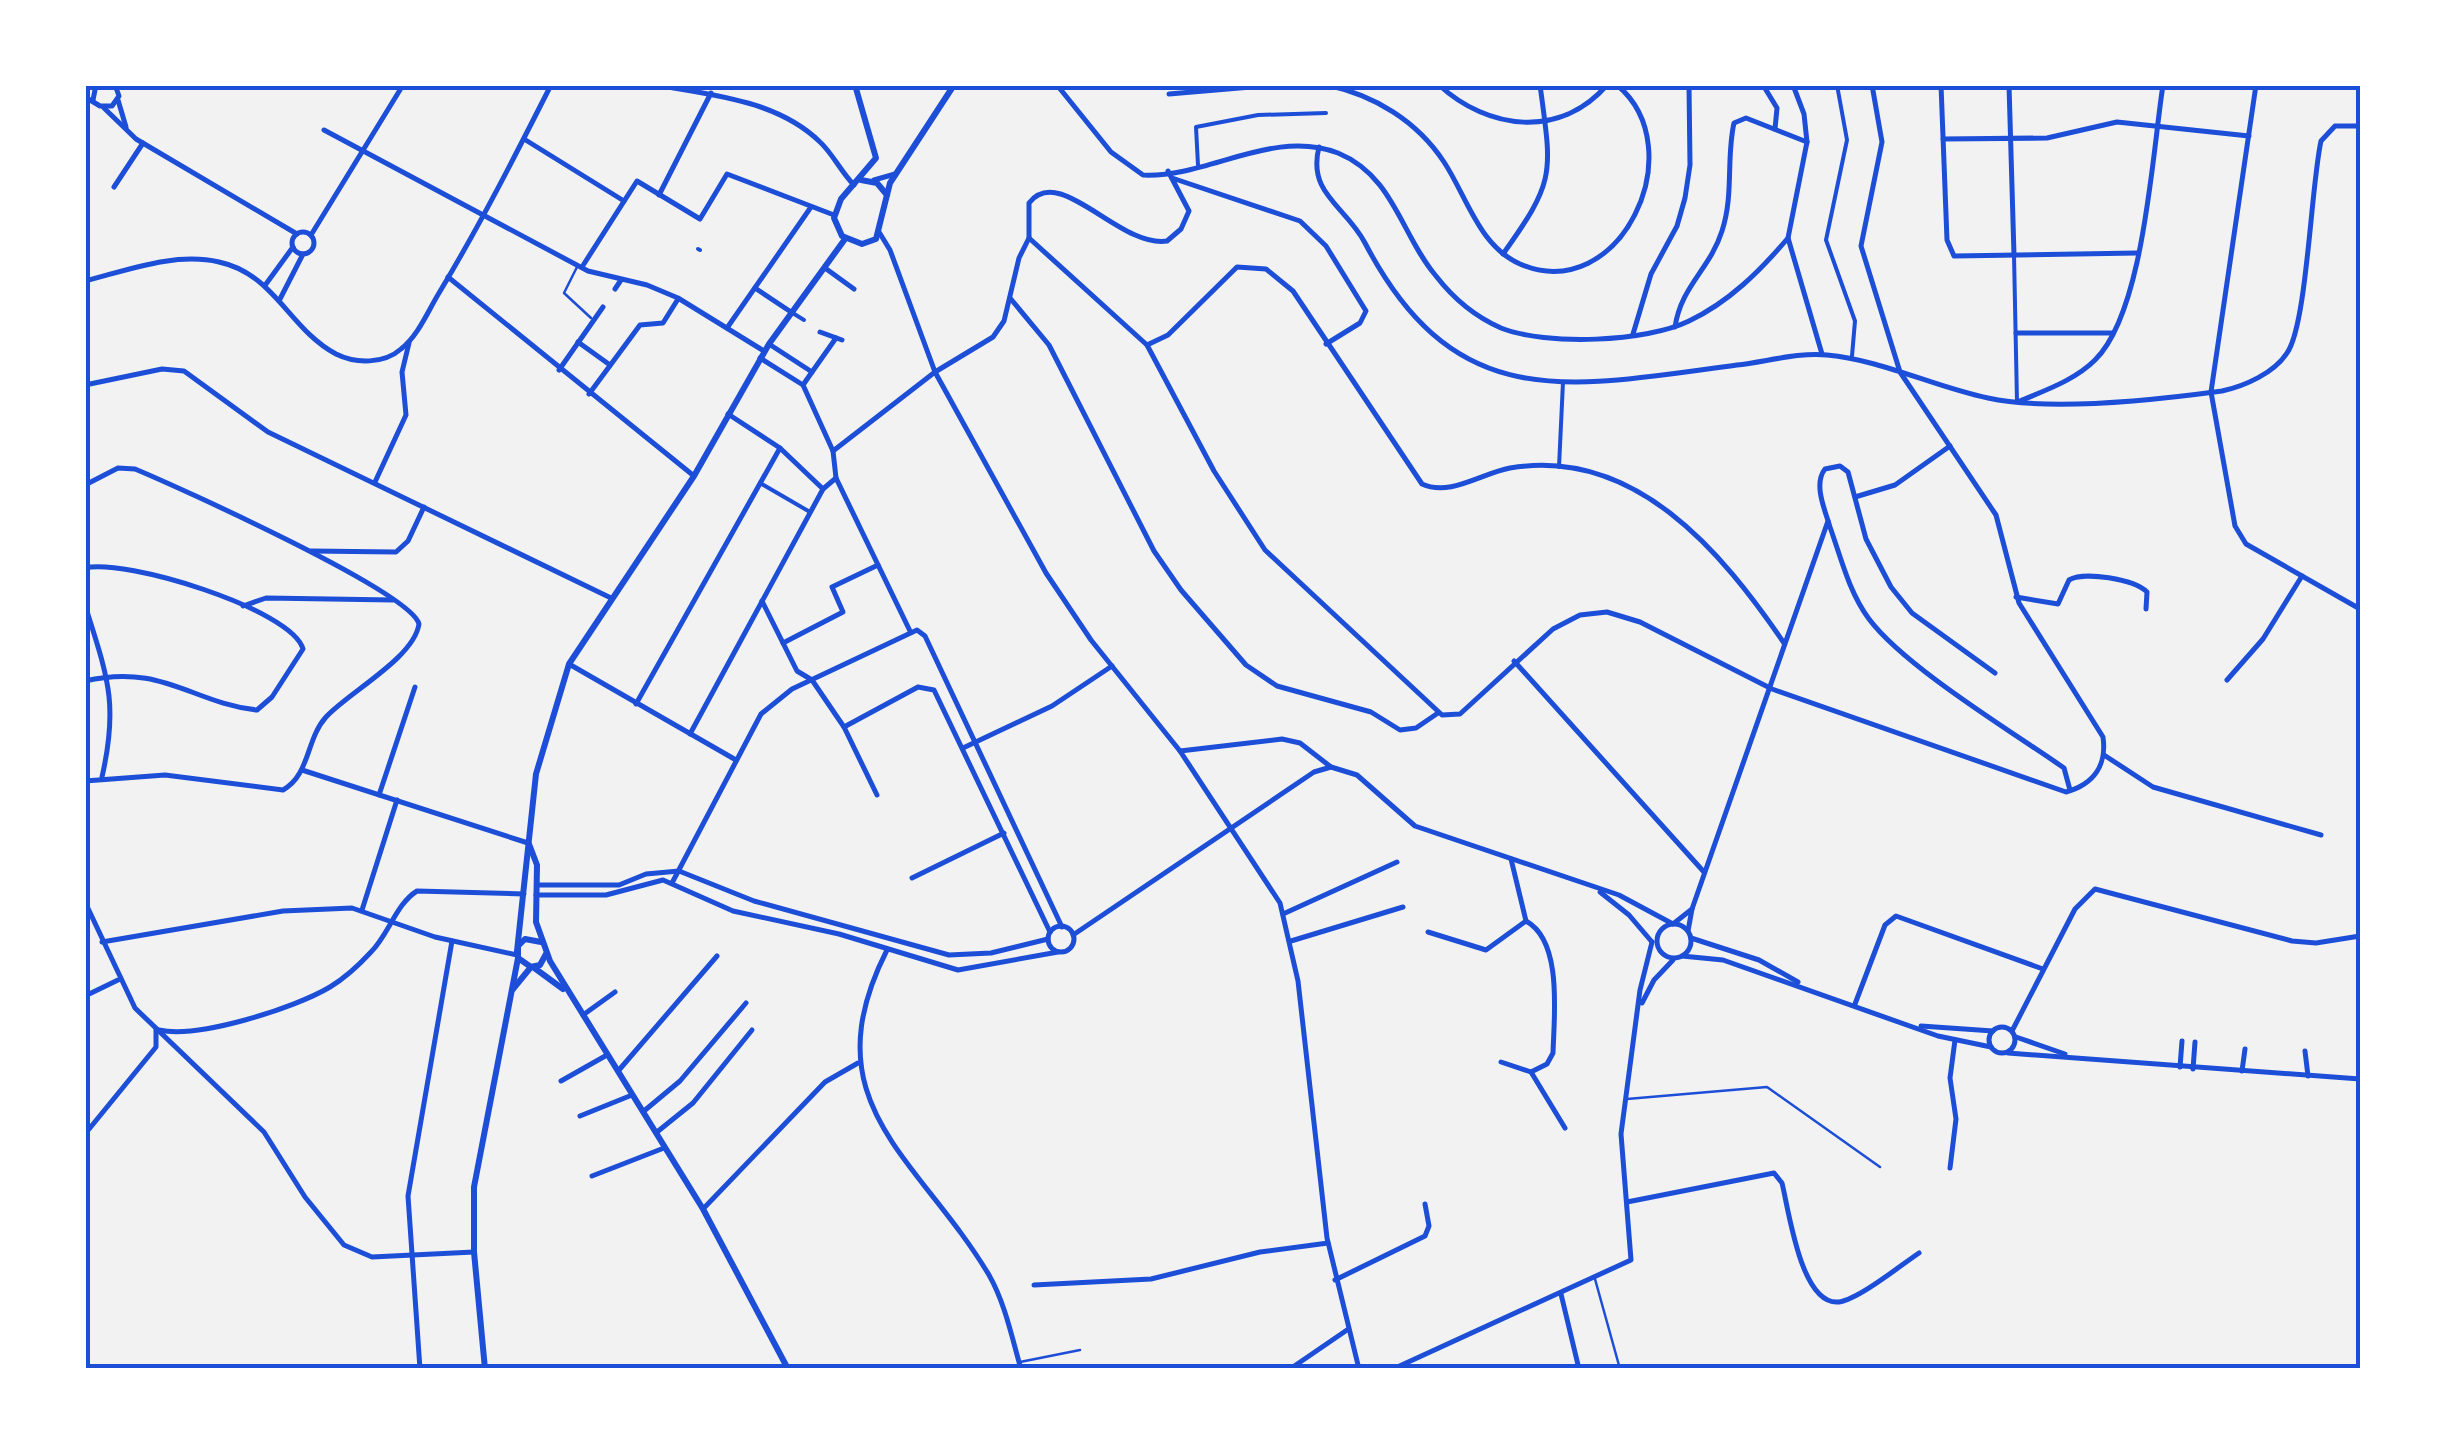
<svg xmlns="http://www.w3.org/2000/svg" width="2445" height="1454" viewBox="0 0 2445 1454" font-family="Signika,sans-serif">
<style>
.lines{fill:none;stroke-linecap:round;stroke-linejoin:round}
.service{stroke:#1d4ed8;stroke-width:2.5}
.pedestrian{stroke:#1d4ed8;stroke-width:4}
.minor{stroke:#1d4ed8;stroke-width:5}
.tertiary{stroke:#1d4ed8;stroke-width:6}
.secondary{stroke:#1d4ed8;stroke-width:6}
.neatline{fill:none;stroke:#1d4ed8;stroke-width:4}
</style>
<rect width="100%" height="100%" fill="#f2f2f2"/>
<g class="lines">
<g class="service">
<polyline points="577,267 564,293 591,318"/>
<polyline points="1627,1099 1767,1087 1880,1167"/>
<polyline points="1595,1279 1620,1369"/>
<polyline points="1020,1362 1080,1350"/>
</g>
<g class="pedestrian">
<polyline points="1837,85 1847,140 1826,240 1855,321 1852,356"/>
<polyline points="1198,165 1196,127 1258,115 1326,113"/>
<polyline points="698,249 700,250"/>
<polyline points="2014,255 2017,402"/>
<polyline points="791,312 804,320"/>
<polyline points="1559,467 1563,382"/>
<polyline points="760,483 810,512"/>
</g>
<g class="minor">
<path d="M 657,85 C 711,95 777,100 820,142 C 833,154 841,172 854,185"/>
<path d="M 1057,85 L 1111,152 L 1143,175 C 1208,178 1272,128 1338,153 C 1394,176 1401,235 1436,276 C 1453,298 1476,317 1501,328 C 1547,346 1646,342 1689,321 C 1729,302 1760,271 1788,238"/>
<path d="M 1327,85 C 1374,95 1417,121 1444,162 C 1467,197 1479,246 1520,264 C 1620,307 1694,149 1617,85"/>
<path d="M 1439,85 C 1488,130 1560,139 1607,85"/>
<polyline points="1763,85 1777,108 1775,129"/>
<polyline points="1793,85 1804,114 1807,142 1788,238 1822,354"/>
<polyline points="1941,85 1947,240 1954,256 2137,253"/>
<polyline points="2009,85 2014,255"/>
<polyline points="2256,85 2211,392 2235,526 2246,544 2360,609"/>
<polyline points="1169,94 1275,85"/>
<polyline points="85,97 100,106 112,106 119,96 115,85"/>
<polyline points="93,100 96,85"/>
<polyline points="118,100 126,127"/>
<polyline points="104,108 136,139 297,234"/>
<polyline points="324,130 588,271 647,285 678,298 764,351"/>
<polyline points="524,139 624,201"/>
<polyline points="1943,139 2047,138 2117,122 2249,136"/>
<path d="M 1319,147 C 1307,194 1346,206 1365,243 C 1456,417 1570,387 1737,365 C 1765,362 1799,352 1827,355 C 1882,360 1934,387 1988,398 C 2052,412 2156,400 2222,391 C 2245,386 2274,373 2287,353 C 2307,325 2311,185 2321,141 L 2335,126 L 2360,126"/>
<path d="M 1168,171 L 1189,211 L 1181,229 L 1167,241 C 1119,248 1060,163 1029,203 L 1029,238 L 1147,345 L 1214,471 L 1265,550 L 1442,715 L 1460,714 L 1553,629 L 1580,615 L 1607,612 L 1640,622 L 1772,689 L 2066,792 C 2094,784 2107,765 2103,737 L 2019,603 L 1996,515 L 1900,372 L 1861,246 L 1882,142 L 1872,85"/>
<polyline points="1172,178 1300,221 1326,246 1366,311 1360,323 1326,344"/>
<polyline points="874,180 895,174"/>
<polyline points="114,187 143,143"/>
<polyline points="659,195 711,93"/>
<circle cx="303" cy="243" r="11"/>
<polyline points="879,232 890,250 935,372 1046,573 1091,640 1180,751 1280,903 1298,981 1327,1238 1359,1369"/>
<polyline points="311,235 403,85"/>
<path d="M 1503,254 C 1556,180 1552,174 1540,85"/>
<polyline points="582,267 637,181 700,219 727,174 834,215"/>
<polyline points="825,268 854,289"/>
<polyline points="448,277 694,476"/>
<path d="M 85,281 C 128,270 175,252 219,262 C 275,274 289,329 336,354 C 356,364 384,364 401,349 C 418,336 428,311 439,293 C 480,225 515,156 551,85"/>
<polyline points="266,284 293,247"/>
<polyline points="755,288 791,312"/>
<polyline points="615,289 621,280"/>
<polyline points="1010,298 1049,345 1154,551 1181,590 1246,665 1277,686 1371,712 1400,730 1416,728 1438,713"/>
<polyline points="280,299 303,254"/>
<path d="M 1675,327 C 1681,286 1710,269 1722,231 C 1734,195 1726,158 1734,123 L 1746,118 L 1807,142"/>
<polyline points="727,328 811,207"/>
<polyline points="820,332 842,340"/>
<polyline points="2016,333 2113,333"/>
<polyline points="1633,334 1651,274 1677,226 1685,198 1690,165 1689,85"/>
<polyline points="578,342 610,365"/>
<path d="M 1147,345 L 1168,335 L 1237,267 L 1266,269 L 1293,291 L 1422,484 C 1450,497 1482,473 1510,468 C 1635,447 1722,552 1784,643"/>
<polyline points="760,358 803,385 812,372 769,344"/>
<polyline points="559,370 603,307"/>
<polyline points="812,372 836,338"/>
<polyline points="85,385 162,369 184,371 268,432 611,598"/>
<polyline points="803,385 833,451 836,478 910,631"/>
<polyline points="589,394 640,325 663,323 678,299"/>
<path d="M 2020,401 C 2046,390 2075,380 2095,360 C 2144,312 2152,155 2163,85"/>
<polyline points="728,414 780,448 823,489"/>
<polyline points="833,451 935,372 993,337 1004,321 1019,258 1029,238"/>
<polyline points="375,482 406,415 402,372 409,343"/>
<path d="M 85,485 L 118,468 L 135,469 C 178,487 411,592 419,624 C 414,658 349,692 326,717 C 306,739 310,775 283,790 L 165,775 L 85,781"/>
<polyline points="1855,497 1895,485 1950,446"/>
<polyline points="311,551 396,552 408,541 424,507"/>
<path d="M 85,568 C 124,558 292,609 303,649 L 272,697 L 257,710 C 192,703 162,663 85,681"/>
<path d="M 2016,597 L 2058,604 L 2069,580 C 2084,571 2134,579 2147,592 L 2146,609"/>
<polyline points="762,601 797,671 812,680 844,727 877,795"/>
<path d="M 85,605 C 107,676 119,702 102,777"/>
<polyline points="243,606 266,598 393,600"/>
<polyline points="783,643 843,612 832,587 878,565"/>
<polyline points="1514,661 1704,872"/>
<polyline points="569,664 736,760"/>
<path d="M 1995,673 L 1912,613 L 1891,587 L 1866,539 L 1848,472 L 1840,466 L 1825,469 C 1813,484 1825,510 1830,527 C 1841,558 1849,592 1869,619 C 1905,667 2011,731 2064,768 L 2070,790"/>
<polyline points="2227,680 2263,639 2302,576"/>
<polyline points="636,704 780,448"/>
<polyline points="844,727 918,687 934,690 1050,932"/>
<polyline points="690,734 823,489 836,478"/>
<polyline points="963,748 1052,706 1112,666"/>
<polyline points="1180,751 1282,739 1300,743 1331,767 1357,775 1415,826 1619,895 1673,924 1692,909 1688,931"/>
<polyline points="2104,755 2153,787 2321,835"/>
<polyline points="302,770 528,843"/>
<polyline points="379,795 415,687"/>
<polyline points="912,878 1004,833"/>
<polyline points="672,883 761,714 792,689 917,630 925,636 1062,927"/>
<polyline points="537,885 619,885 646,874 679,871 754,901 949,955 991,953 1048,939"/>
<polyline points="1600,892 1629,915 1652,942"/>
<polyline points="536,895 606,895 663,880 733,911 839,934 958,970 1058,952"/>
<polyline points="85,902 135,1008 264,1132 305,1197 344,1245 372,1257 474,1252"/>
<polyline points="1692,909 1828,521"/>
<polyline points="362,910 397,800"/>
<polyline points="1283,914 1397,862"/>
<circle cx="1674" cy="941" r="17"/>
<circle cx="1061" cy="939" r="13"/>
<polyline points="1428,932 1486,950 1526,921 1511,859"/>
<polyline points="1073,935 1314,772 1331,767"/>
<polyline points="1691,938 1759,960 1798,982"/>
<polyline points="1291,941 1403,907"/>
<polyline points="102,942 283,911 352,908 435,937 517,955"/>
<path d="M 887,950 C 809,1104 918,1156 989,1275 C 1005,1303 1012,1338 1021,1369"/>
<polyline points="1682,956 1723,960 1938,1036 1991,1047"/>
<polyline points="85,996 118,980"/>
<polyline points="1642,1003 1654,980 1673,960"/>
<polyline points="1855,1004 1885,925 1896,916 2043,969"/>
<polyline points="583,1015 615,992"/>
<polyline points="1921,1026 1993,1031"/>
<circle cx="2002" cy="1040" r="13"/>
<path d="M 159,1030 C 198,1039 295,1008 330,987 C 345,978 359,965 371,952 C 389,934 396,904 417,891 L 524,894"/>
<polyline points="2012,1031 2075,909 2095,889 2292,941 2316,943 2360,936"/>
<polyline points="2016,1037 2065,1054"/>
<polyline points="2305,1051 2308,1076"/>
<polyline points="2008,1053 2360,1079"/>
<path d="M 1501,1062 L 1531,1072 L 1547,1064 L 1553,1053 C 1554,1016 1563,941 1526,921"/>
<polyline points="2180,1067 2182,1041"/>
<polyline points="2193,1069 2195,1042"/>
<polyline points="619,1070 717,956"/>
<polyline points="2242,1071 2245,1049"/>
<polyline points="1531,1072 1565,1128"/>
<polyline points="561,1081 607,1055"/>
<polyline points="644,1111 680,1081 746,1003"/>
<polyline points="580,1116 632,1095"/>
<polyline points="657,1132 693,1103 752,1030"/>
<polyline points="85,1134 156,1047 156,1029"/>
<polyline points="1950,1168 1956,1119 1950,1078 1955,1040"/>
<polyline points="592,1176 664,1148"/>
<path d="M 1627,1202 L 1774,1173 L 1782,1183 C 1789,1211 1801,1306 1839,1302 C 1859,1299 1901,1265 1919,1253"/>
<polyline points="703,1209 825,1082 858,1063"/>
<polyline points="1335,1280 1425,1236 1429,1226 1425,1204"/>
<polyline points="1034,1285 1151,1279 1260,1252 1328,1243"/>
<polyline points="1561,1294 1579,1369"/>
<polyline points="420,1369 408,1196 452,941"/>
<polyline points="1290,1369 1347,1330"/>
<polyline points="1393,1369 1631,1260 1621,1134 1640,990 1652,942"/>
</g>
<g class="tertiary">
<polyline points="513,989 531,967"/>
<polyline points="485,1369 474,1252 474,1187 518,958"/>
</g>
<g class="secondary">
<polyline points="855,85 876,158 841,199 834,218 842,236 862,244 876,239 890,183 954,85"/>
<polyline points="861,180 877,183 887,195"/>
<polyline points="529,844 537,865 536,922 550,961 703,1209 788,1369"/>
<polyline points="541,942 525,939 518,946 518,958 531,967 540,965 546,954"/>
<polyline points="517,951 536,774 569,664 694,476 769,344 845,239"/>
<polyline points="533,967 563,989"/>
</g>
</g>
<rect width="2445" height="1454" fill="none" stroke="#ffffff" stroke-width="175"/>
<rect x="88" y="88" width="2270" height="1278" class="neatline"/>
</svg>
